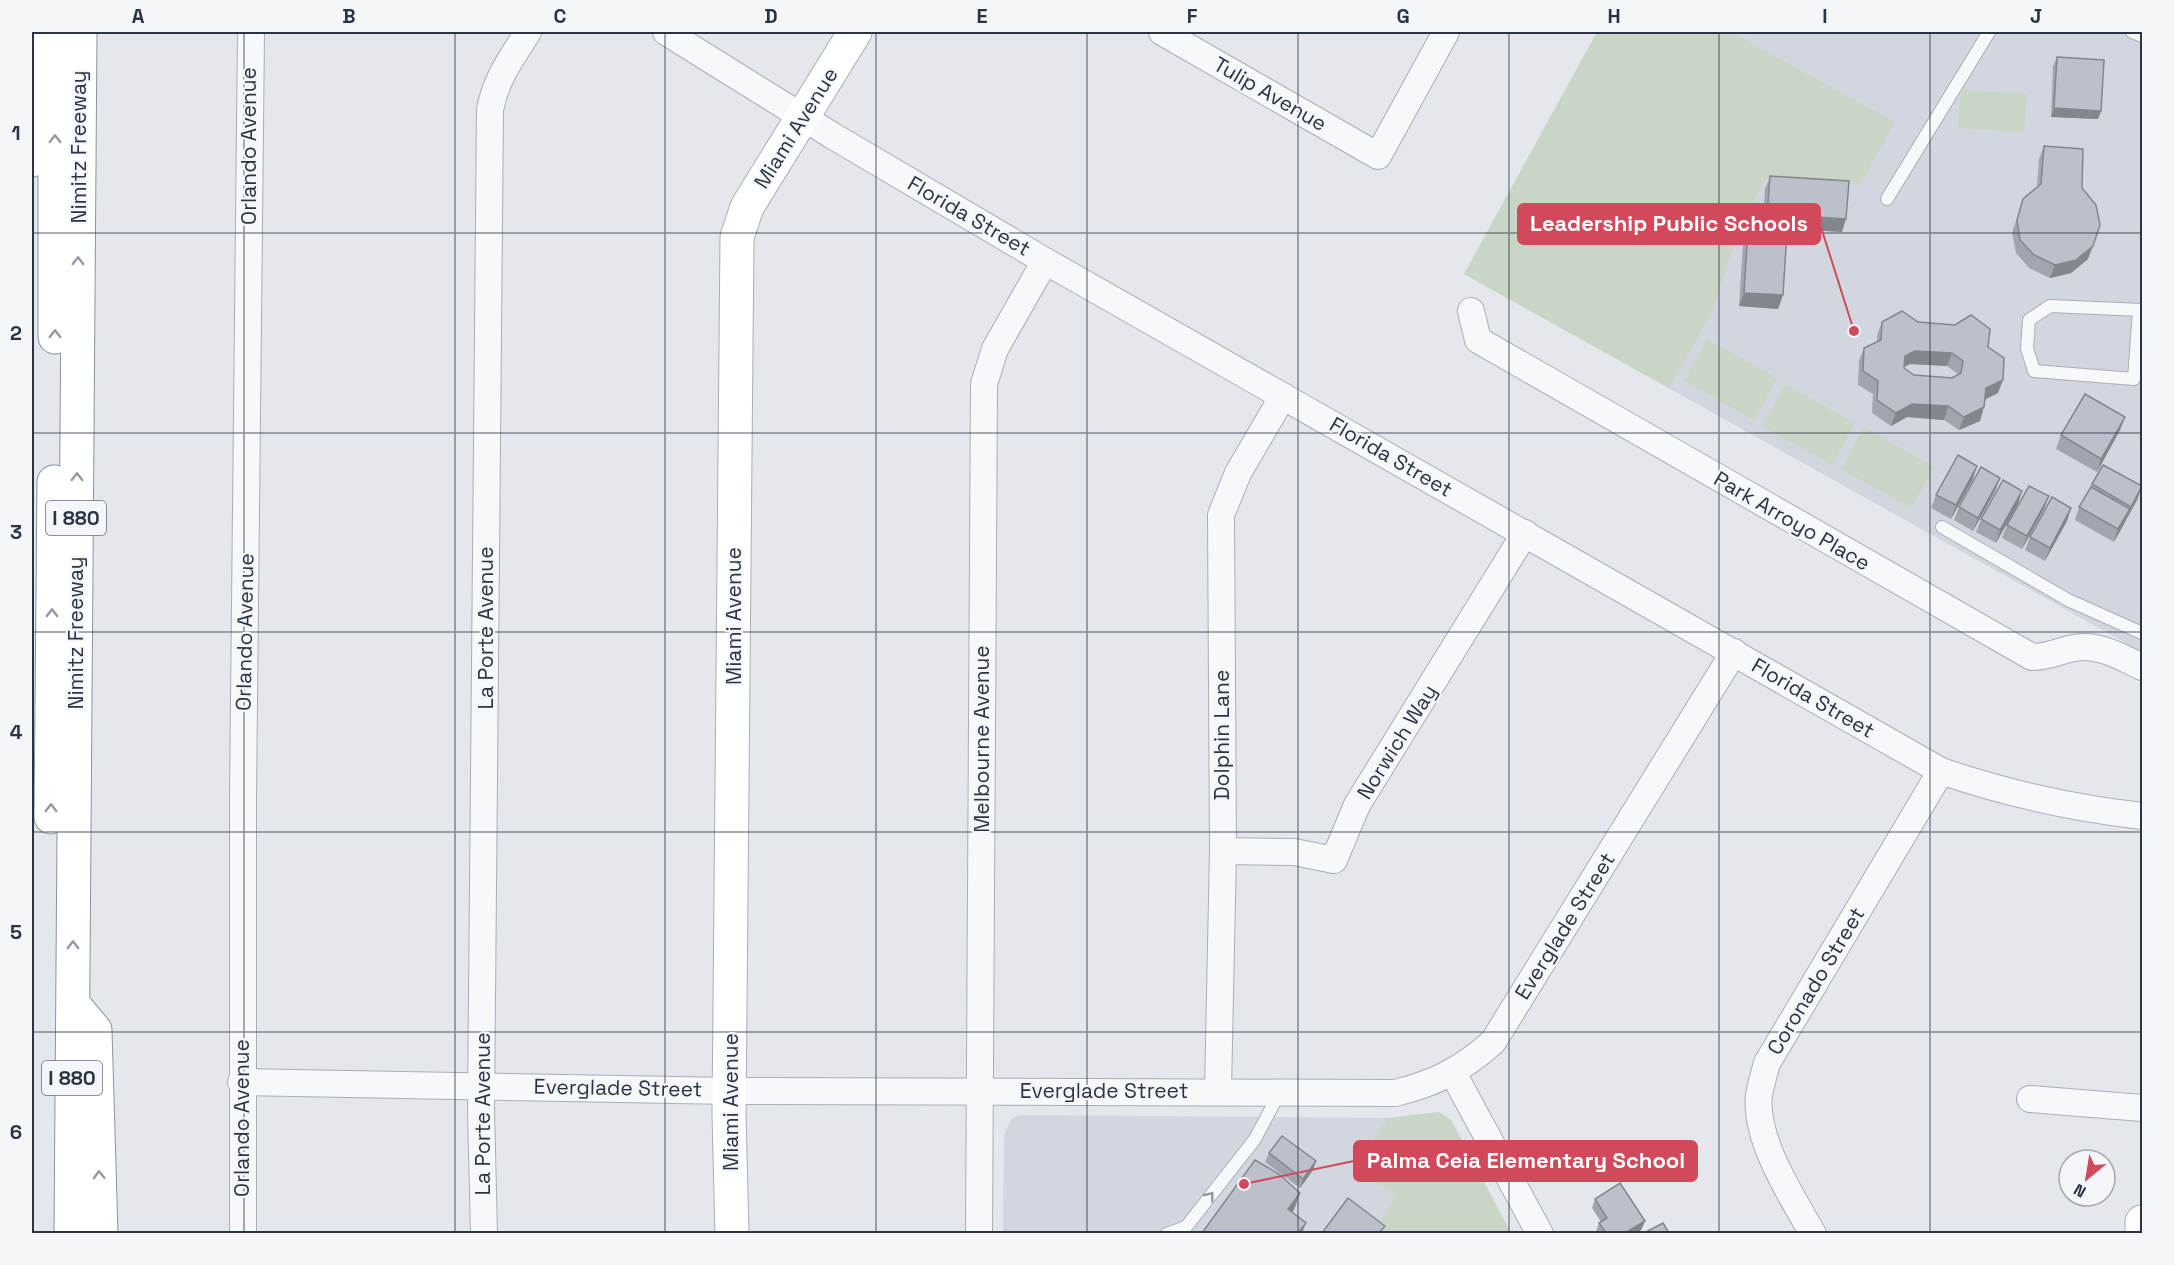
<svg xmlns="http://www.w3.org/2000/svg" width="2174" height="1265" viewBox="0 0 2174 1265" font-family="'Space Grotesk',sans-serif">
<style>
.built{fill:#d2d6de}
.green{fill:#c9d6c5}
.lines{fill:none;stroke-linecap:round;stroke-linejoin:round}
.lane-casing{stroke:#a9aeb7;stroke-width:14}
.street-casing{stroke:#a9aeb7;stroke-width:28}
.secondary-casing{stroke:#a9aeb7;stroke-width:35}
.highway-casing{stroke:#8b94a3;stroke-width:35}
.lane{stroke:#f7f8fa;stroke-width:12}
.street{stroke:#f7f8fa;stroke-width:26}
.secondary{stroke:#fff;stroke-width:33}
.highway{stroke:#fff;stroke-width:33}
.wall{fill:#a1a5ae;fill-rule:evenodd}
.shaded-wall{fill:#83868d}
.building{fill:#bbc0ca;stroke:#83868d;stroke-width:1.5;fill-rule:evenodd}
.oneway{stroke:#959aa2}
.oneway2{stroke:#9196a0}
.grid{fill:none;stroke:#2b3445;stroke-width:1.5;stroke-opacity:0.55}
.labels{text-anchor:middle;stroke-width:4.5;stroke-linejoin:round;paint-order:stroke}
.shield{fill:#f4f6f9;stroke:#676e7b;stroke-width:1.5}
.shield-label{font-size:20px;font-weight:bold;fill:#2b3445}
.street-label{font-size:21px;fill:#2b3445;stroke:#f4f6f9}
.leader{fill:none;stroke:#d1495b;stroke-width:2}
.callout-dot{fill:#d1495b;stroke:#f4f6f9;stroke-width:2}
.callout{fill:#d1495b;stroke:#d1495b;stroke-width:2}
.callout-label{font-size:22px;text-anchor:middle;font-weight:bold;fill:#fff}
.neatline{fill:none;stroke:#2b3445;stroke-width:2}
.grid-label{font-size:20px;text-anchor:middle;font-weight:bold;fill:#2b3445}
</style>
<rect width="100%" height="100%" fill="#e4e7ec"/>
<g class="built">
<polygon points="1597,32 2142,32 2142,652 1464,274"/>
<polygon points="1439,1112 1451,1120 1511,1233 1003,1234 1004,1135 1011,1119 1018,1115 1389,1118"/>
</g>
<g class="green">
<polygon points="1597,32 1731,32 1895,122 1860,184 1765,179 1739,230 1712,312 1669,388 1464,274"/>
<polygon points="1961,90 2027,94 2024,132 1958,128"/>
<polygon points="1707,339 1777,378 1754,420 1684,381"/>
<polygon points="1785,384 1855,423 1832,465 1762,426"/>
<polygon points="1864,427 1934,467 1911,508 1841,469"/>
<polygon points="1439,1112 1451,1120 1511,1233 1387,1233 1377,1225 1396,1197 1353,1165 1389,1118"/>
</g>
<g class="lines">
<g class="lane-casing">
<g id="lane">
<polyline points="2132,32 2142,36"/>
<polyline points="1887,199 1989,32"/>
<polyline points="2139,310 2134,379 2034,371 2027,348 2029,320 2050,306 2142,310"/>
<polyline points="1942,527 2068,600 2142,633"/>
<polyline points="1167,1234 1186,1227 1255,1139 1280,1092"/>
</g>
</g>
<g class="street-casing">
<g id="street">
<path d="M 666,32 L 833,136 L 1045,261 L 1941,771 C 2008,794 2073,808 2142,816"/>
<polyline points="1162,32 1378,156 1446,32"/>
<path d="M 1471,311 L 1478,340 L 2032,657 C 2050,657 2058,651 2074,648 C 2098,643 2121,657 2142,667"/>
<polyline points="1223,851 1294,852 1334,860 1357,805 1525,533"/>
<polyline points="1453,1073 1540,1234"/>
<path d="M 241,1082 L 730,1091 L 1395,1093 C 1436,1083 1461,1070 1493,1042 L 1734,652"/>
<polyline points="1218,1091 1223,851 1221,515 1238,473 1283,396"/>
<polyline points="2030,1099 2142,1108"/>
<polyline points="243,1234 243,797 251,32"/>
<path d="M 484,1234 L 481,1109 L 490,110 C 495,80 512,57 528,32"/>
<polyline points="979,1234 984,384 995,349 1045,261"/>
<path d="M 1813,1234 C 1792,1197 1754,1139 1759,1095 C 1761,1084 1764,1074 1767,1063 L 1941,771"/>
</g>
</g>
<g class="secondary-casing">
<g id="secondary">
<polyline points="732,1234 729,1115 737,237 747,207 855,32"/>
<polyline points="2142,1234 2142,1222"/>
</g>
</g>
<g class="highway-casing">
<g id="highway">
<polyline points="32,160 32,32"/>
<polyline points="55,337 55,32"/>
<polyline points="51,817 54,482"/>
<polyline points="74,1005 95,1030 101,1234"/>
<polyline points="71,1234 80,32"/>
</g>
</g>
<use href="#lane" class="lane"/>
<use href="#street" class="street"/>
<use href="#secondary" class="secondary"/>
<use href="#highway" class="highway"/>
</g>
<g class="wall">
<polygon points="2057,57 2101,111 2098,119 2051,117 2053,66"/>
<polygon points="2044,146 2082,188 2088,259 2071,273 2050,278 2029,268 2016,253 2012,233 2023,199 2037,188 2039,159"/>
<polygon points="1770,176 1842,232 1787,229 1783,295 1778,309 1739,306 1744,227 1749,214 1763,215 1765,189"/>
<path d="M 1882,322 L 1918,322 L 1988,347 L 1998,393 L 1985,400 L 1980,421 L 1959,430 L 1944,420 L 1907,417 L 1891,426 L 1872,413 L 1873,394 L 1858,385 L 1859,361 L 1864,348 L 1877,342 L 1877,335 ZM 1910,364 L 1947,366 L 1958,374 L 1952,378 L 1914,375 L 1904,368 L 1904,367 Z"/>
<polygon points="2125,417 2120,430 2097,472 2056,449 2061,435"/>
<polygon points="2000,478 1995,491 1973,531 1954,520 1959,507"/>
<polygon points="1973,479 1951,519 1931,508 1936,495"/>
<polygon points="2092,484 2142,486 2137,500 2114,542 2075,520 2079,507"/>
<polygon points="2049,496 2044,509 2022,549 2002,538 2007,525"/>
<polygon points="2018,504 1996,543 1976,532 1981,519"/>
<polygon points="2067,521 2045,561 2025,550 2030,537"/>
<polygon points="1269,1153 1316,1161 1313,1170 1300,1188 1265,1162"/>
<polygon points="1595,1199 1645,1221 1641,1230 1636,1233 1597,1233 1596,1232 1599,1223 1601,1222 1592,1208"/>
</g>
<g class="shaded-wall">
<polygon points="2054,108 2101,111 2098,119 2051,117"/>
<polygon points="1788,215 1846,219 1842,232 1783,228"/>
<polygon points="2093,246 2088,259 2071,273 2050,278 2055,265"/>
<polygon points="1744,293 1783,295 1778,309 1739,306"/>
<polygon points="1915,351 1952,353 1947,366 1910,364 1900,369 1905,356"/>
<polygon points="2003,380 1998,393 1981,401 1986,388"/>
<polygon points="1912,404 1948,406 1944,420 1907,417 1891,426 1896,413"/>
<polygon points="1984,407 1980,421 1959,430 1964,417"/>
<polygon points="2125,417 2120,430 2097,472 2101,459"/>
<polygon points="1977,466 1973,479 1951,519 1956,505"/>
<polygon points="2000,478 1995,491 1973,531 1978,518"/>
<polygon points="2142,486 2137,500 2126,520 2131,507"/>
<polygon points="2022,491 2018,504 1996,543 2000,530"/>
<polygon points="2049,496 2044,509 2022,549 2027,536"/>
<polygon points="2071,508 2067,521 2045,561 2050,548"/>
<polygon points="2130,509 2125,522 2114,542 2118,529"/>
<polygon points="1316,1161 1313,1170 1300,1188 1303,1179"/>
<polygon points="1300,1193 1294,1210 1281,1226 1288,1209"/>
<polygon points="1645,1221 1641,1230 1636,1233 1625,1233"/>
<polygon points="1306,1223 1302,1233 1298,1233"/>
</g>
<g class="building">
<polygon points="2057,57 2104,60 2101,111 2054,108"/>
<polygon points="2044,146 2083,149 2082,188 2096,205 2100,225 2093,246 2076,260 2055,265 2034,255 2020,240 2017,220 2023,199 2041,184"/>
<polygon points="1770,176 1849,181 1846,219 1788,215 1783,295 1744,293 1749,214 1767,216"/>
<path d="M 1902,311 L 1918,322 L 1955,325 L 1971,315 L 1990,329 L 1988,347 L 2004,358 L 2003,380 L 1986,388 L 1984,407 L 1964,417 L 1948,406 L 1912,404 L 1896,413 L 1877,400 L 1878,381 L 1863,371 L 1864,348 L 1881,340 L 1882,322 ZM 1915,351 L 1952,353 L 1963,361 L 1961,373 L 1952,378 L 1914,375 L 1904,368 L 1905,356 Z"/>
<polygon points="2085,394 2125,417 2101,459 2061,435"/>
<polygon points="1958,455 1977,466 1956,505 1936,495"/>
<polygon points="2103,465 2142,486 2131,507 2092,484"/>
<polygon points="1981,467 2000,478 1978,518 1959,507"/>
<polygon points="2003,480 2022,491 2000,530 1981,519"/>
<polygon points="2029,486 2049,496 2027,536 2007,525"/>
<polygon points="2091,487 2130,509 2118,529 2079,507"/>
<polygon points="2052,497 2071,508 2050,548 2030,537"/>
<polygon points="1282,1136 1316,1161 1303,1179 1269,1153"/>
<polygon points="1255,1160 1279,1174 1300,1193 1288,1209 1306,1223 1298,1233 1202,1233"/>
<polygon points="1620,1183 1645,1221 1625,1233 1606,1233 1599,1223 1607,1218 1595,1199"/>
<polygon points="1348,1198 1385,1226 1379,1233 1322,1233"/>
<polygon points="1663,1223 1669,1233 1644,1233"/>
</g>
<defs><path id="oneway-chevron" d="M-2-3.5L2.5 0L-2 3.5" fill="none" stroke-width="1.6" stroke-linecap="round" stroke-linejoin="round" transform="scale(1.5)"/></defs>
<g class="oneway">
<use href="#oneway-chevron" transform="translate(55 139) rotate(-90)"/>
<use href="#oneway-chevron" transform="translate(78 261) rotate(-90)"/>
<use href="#oneway-chevron" transform="translate(55 334) rotate(-90)"/>
<use href="#oneway-chevron" transform="translate(77 477) rotate(-90)"/>
<use href="#oneway-chevron" transform="translate(52 613) rotate(-90)"/>
<use href="#oneway-chevron" transform="translate(51 808) rotate(-90)"/>
<use href="#oneway-chevron" transform="translate(73 945) rotate(-90)"/>
<use href="#oneway-chevron" transform="translate(99 1175) rotate(-92)"/>
</g>
<use class="oneway2" href="#oneway-chevron" transform="translate(1210 1196) rotate(-52)"/>
<path class="grid" d="M 244,32 L 244,1234M 455,32 L 455,1234M 665,32 L 665,1234M 876,32 L 876,1234M 1087,32 L 1087,1234M 1298,32 L 1298,1234M 1509,32 L 1509,1234M 1719,32 L 1719,1234M 1930,32 L 1930,1234M 32,233 L 2142,233M 32,433 L 2142,433M 32,632 L 2142,632M 32,832 L 2142,832M 32,1032 L 2142,1032"/>
<g class="labels">
<g class="shield">
<rect x="46" y="501" width="60" height="34" rx="4.5"/>
<rect x="42" y="1061" width="60" height="34" rx="4.5"/>
</g>
<g class="shield-label">
<text x="76" y="525">I 880</text>
<text x="72" y="1085">I 880</text>
</g>
<g class="street-label">
<text transform="translate(1270 94) rotate(30)" y="7">Tulip Avenue</text>
<text transform="translate(796 128) rotate(-58)" y="7">Miami Avenue</text>
<text transform="translate(249 146) rotate(-90)" y="7">Orlando Avenue</text>
<text transform="translate(79 147) rotate(-90)" y="7">Nimitz Freeway</text>
<text transform="translate(969 216) rotate(30)" y="7">Florida Street</text>
<text transform="translate(1391 457) rotate(30)" y="7">Florida Street</text>
<text transform="translate(1792 521) rotate(30)" y="7">Park Arroyo Place</text>
<text transform="translate(734 616) rotate(-90)" y="7">Miami Avenue</text>
<text transform="translate(486 628) rotate(-90)" y="7">La Porte Avenue</text>
<text transform="translate(245 632) rotate(-89)" y="7">Orlando Avenue</text>
<text transform="translate(76 633) rotate(-90)" y="7">Nimitz Freeway</text>
<text transform="translate(1813 698) rotate(30)" y="7">Florida Street</text>
<text transform="translate(1222 735) rotate(-90)" y="7">Dolphin Lane</text>
<text transform="translate(982 739) rotate(-90)" y="7">Melbourne Avenue</text>
<text transform="translate(1397 742) rotate(-58)" y="7">Norwich Way</text>
<text transform="translate(1565 926) rotate(-58)" y="7">Everglade Street</text>
<text transform="translate(1816 981) rotate(-59)" y="7">Coronado Street</text>
<text transform="translate(618 1088) rotate(1)" y="7">Everglade Street</text>
<text x="1104" y="1098">Everglade Street</text>
<text transform="translate(731 1102) rotate(-90)" y="7">Miami Avenue</text>
<text transform="translate(483 1114) rotate(-90)" y="7">La Porte Avenue</text>
<text transform="translate(242 1118) rotate(-90)" y="7">Orlando Avenue</text>
</g>
</g>
<path class="leader" d="M1854 331L1820 224M1244 1184L1354 1161"/>
<g class="callout-dot">
<circle cx="1854" cy="331" r="6"/>
<circle cx="1244" cy="1184" r="6"/>
</g>
<g class="callout">
<rect x="1518" y="204" width="302" height="40" rx="6"/>
<rect x="1354" y="1141" width="343" height="40" rx="6"/>
</g>
<g class="callout-label">
<text x="1669" y="231">Leadership Public Schools</text>
<text x="1526" y="1168">Palma Ceia Elementary School</text>
</g>
<rect width="2174" height="1265" fill="none" stroke="#f4f6f9" stroke-width="66"/>
<g transform="translate(2087 1178) rotate(210)"><circle r="28" fill="#f4f6f9" stroke="#a4a8b1" stroke-width="1.5"/>
<path d="M0-4.5L10 22L0 15L-10 22Z" fill="#d1495b"/>
<text y="-9" font-size="16" font-weight="bold" text-anchor="middle" fill="#2b3445">N</text>
</g>
<rect x="33" y="33" width="2108" height="1199" class="neatline"/>
<g class="grid-label">
<text x="138" y="23">A</text>
<text x="349" y="23">B</text>
<text x="560" y="23">C</text>
<text x="771" y="23">D</text>
<text x="982" y="23">E</text>
<text x="1192" y="23">F</text>
<text x="1403" y="23">G</text>
<text x="1614" y="23">H</text>
<text x="1825" y="23">I</text>
<text x="2036" y="23">J</text>
<text x="16" y="140">1</text>
<text x="16" y="340">2</text>
<text x="16" y="539">3</text>
<text x="16" y="739">4</text>
<text x="16" y="939">5</text>
<text x="16" y="1139">6</text>
</g>
</svg>
